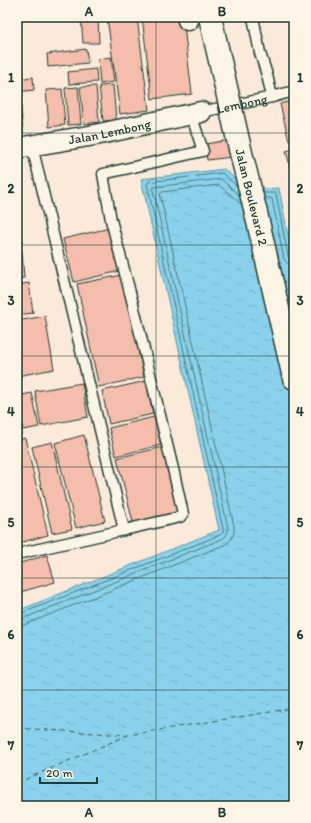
<svg xmlns="http://www.w3.org/2000/svg" width="311" height="823" viewBox="0 0 311 823" font-family="Itim,sans-serif">
<style>
.water{fill:url(#water-ripples);stroke:#5f96a2}
.lines{fill:none;stroke-linecap:round;stroke-linejoin:round}
.shore{stroke:#4a797d;stroke-width:1}
.ferry{stroke:#345b59;stroke-width:1;stroke-dasharray:5 4;stroke-linecap:butt}
.building{fill:#f5bdac;stroke:#1f3d34}
.service-casing{stroke:#1f3d34;stroke-width:13}
.minor-casing{stroke:#1f3d34;stroke-width:23}
.secondary-casing{stroke:#1f3d34;stroke-width:25}
.service{stroke:#fcf5e5;stroke-width:10}
.minor{stroke:#fcf5e5;stroke-width:20}
.secondary{stroke:#fcf5e5;stroke-width:22}
.secondary-bridge-casing{stroke:#1f3d34;stroke-width:25;stroke-linecap:butt}
.secondary-bridge{stroke:#fcf5e5;stroke-width:22}
.grid{fill:none;stroke:#1f3d34;stroke-width:1;stroke-opacity:0.55}
.labels{text-anchor:middle;stroke-width:4;stroke-linejoin:round;paint-order:stroke}
.street-label{font-size:13px;fill:#1f3d34;stroke:#fcf5e5}
.neatline{fill:none;stroke:#1f3d34;stroke-width:1.5}
.grid-label{font-size:13px;text-anchor:middle;font-weight:bold;fill:#1f3d34}
</style>
<defs>
<pattern id="water-ripples" width="26" height="14" patternUnits="userSpaceOnUse"><rect width="26" height="14" fill="#8ad2eb"/><path d="M2 4q2-2 4 0t4 0M15 11q2-2 4 0t4 0" fill="none" stroke="#77b5ca"/></pattern>
</defs>
<rect width="100%" height="100%" fill="#fbeada"/>
<filter id="ink" filterUnits="userSpaceOnUse"><feTurbulence type="fractalNoise" baseFrequency=".025" numOctaves="2"/><feDisplacementMap in="SourceGraphic" scale="8" xChannelSelector="R" yChannelSelector="G"/><feConvolveMatrix kernelMatrix="1 2 1 2 8 2 1 2 1" color-interpolation-filters="sRGB"/></filter>
<g filter="url(#ink)">
<polygon class="water" points="224,169 248,190 279,188 294,266 294,806 17,806 17,611 219,530 141,179"/>
<g class="lines">
<g class="shore">
<polyline points="263,193 274,193 276,194 288,256 290,260 294,260"/>
<polyline points="265,198 271,198 272,199 284,259 288,264 294,265"/>
<polyline points="17,615 20,614 220,535 223,532 223,529 147,184 148,182 222,173 237,186"/>
<path d="M 17,620 L 22,619 L 222,539 C 226,537 228,533 228,528 L 153,189 L 154,187 L 221,179 L 239,195"/>
<path d="M 17,626 L 24,625 L 224,545 C 231,541 235,535 234,526 L 160,194 L 162,192 L 219,185 L 241,204"/>
</g>
<g class="ferry">
<polyline points="17,728 126,735"/>
<polyline points="17,783 128,735 294,708"/>
</g>
</g>
<g class="building">
<polygon points="81,17 98,17 99,43 83,43"/>
<polygon points="107,17 137,17 149,110 120,114"/>
<polygon points="142,17 183,17 192,94 152,99"/>
<polygon points="86,49 88,63 48,67 47,54"/>
<polygon points="111,57 114,82 100,84 98,59"/>
<polygon points="96,69 97,82 69,84 68,72"/>
<polygon points="33,77 34,90 17,92 17,79"/>
<polygon points="113,85 116,120 103,121 99,86"/>
<polygon points="96,86 99,122 84,124 80,87"/>
<polygon points="78,87 81,124 68,125 65,88"/>
<polygon points="62,89 65,125 49,127 46,90"/>
<polygon points="17,96 20,96 23,133 17,134"/>
<polygon points="294,100 294,139 289,141 280,104"/>
<polygon points="230,140 232,157 207,160 205,144"/>
<polygon points="294,149 294,180 286,151"/>
<polygon points="17,208 22,244 17,245"/>
<polygon points="110,228 120,271 74,282 63,239"/>
<polygon points="17,251 22,251 24,278 17,279"/>
<polygon points="122,275 144,377 99,387 77,284"/>
<polygon points="29,283 33,313 17,315 17,285"/>
<polygon points="45,316 54,369 17,376 17,321"/>
<polygon points="146,381 153,414 109,424 102,391"/>
<polygon points="82,383 88,417 41,426 35,391"/>
<polygon points="32,393 39,427 23,430 17,400 17,396"/>
<polygon points="17,408 22,434 17,435"/>
<polygon points="154,417 161,445 116,456 109,428"/>
<polygon points="84,435 105,521 76,528 55,443"/>
<polygon points="25,438 48,535 19,543 17,536 17,440"/>
<polygon points="52,442 72,529 52,533 32,447"/>
<polygon points="163,447 180,514 134,526 117,458"/>
<polygon points="47,555 55,582 17,593 17,564"/>
</g>
<g class="lines">
<g class="service-casing">
<g id="service">
<polyline points="272,97 294,91"/>
<path id="s1" d="M 201,112 L 272,97 L 267,75 L 260,53 L 253,17"/>
<polyline points="124,530 180,517 183,514 174,473 133,304 111,220 103,174 203,151 191,114"/>
<polyline points="17,554 124,530 32,146"/>
</g>
</g>
<g class="minor-casing">
<g id="minor">
<polyline points="187,17 188,20"/>
<path id="s2" d="M 17,148 L 95,135 L 201,112"/>
</g>
</g>
<g class="secondary-casing">
<polyline id="secondary" points="256,213 294,378"/>
</g>
<use href="#service" class="service"/>
<use href="#minor" class="minor"/>
<use href="#secondary" class="secondary"/>
<g class="secondary-bridge-casing">
<polyline id="secondary-bridge" points="210,17 241,153 256,213"/>
</g>
<use href="#secondary-bridge" class="secondary-bridge"/>
</g>
</g>
<path class="grid" d="M 156,17 L 156,806M 17,133 L 294,133M 17,245 L 294,245M 17,356 L 294,356M 17,467 L 294,467M 17,578 L 294,578M 17,690 L 294,690"/>
<g class="labels">
<g class="street-label">
<text dy="5" stroke="none"><textPath href="#s1" startOffset="42">Lembong</textPath></text>
<text dy="5" stroke="none"><textPath href="#s2" startOffset="94">Jalan Lembong</textPath></text>
<text transform="translate(252 197) rotate(76)" y="5">Jalan Boulevard 2</text>
</g>
</g>
<rect width="311" height="823" fill="none" stroke="#fcf5e5" stroke-width="44"/>
<path d="M40 777v6h57v-6" fill="none" stroke="#1f3d34" stroke-width="2"/>
<text x="46" y="777" font-size="12" fill="#1f3d34" stroke="#fcf5e5" stroke-width="3" paint-order="stroke">20 m</text>
<rect x="22" y="22" width="267" height="779" class="neatline"/>
<g class="grid-label">
<text x="89" y="16">A</text>
<text x="222" y="16">B</text>
<text x="11" y="82">1</text>
<text x="300" y="82">1</text>
<text x="11" y="193">2</text>
<text x="300" y="193">2</text>
<text x="11" y="305">3</text>
<text x="300" y="305">3</text>
<text x="11" y="416">4</text>
<text x="300" y="416">4</text>
<text x="11" y="527">5</text>
<text x="300" y="527">5</text>
<text x="11" y="639">6</text>
<text x="300" y="639">6</text>
<text x="11" y="750">7</text>
<text x="300" y="750">7</text>
<text x="89" y="817">A</text>
<text x="222" y="817">B</text>
</g>
</svg>
